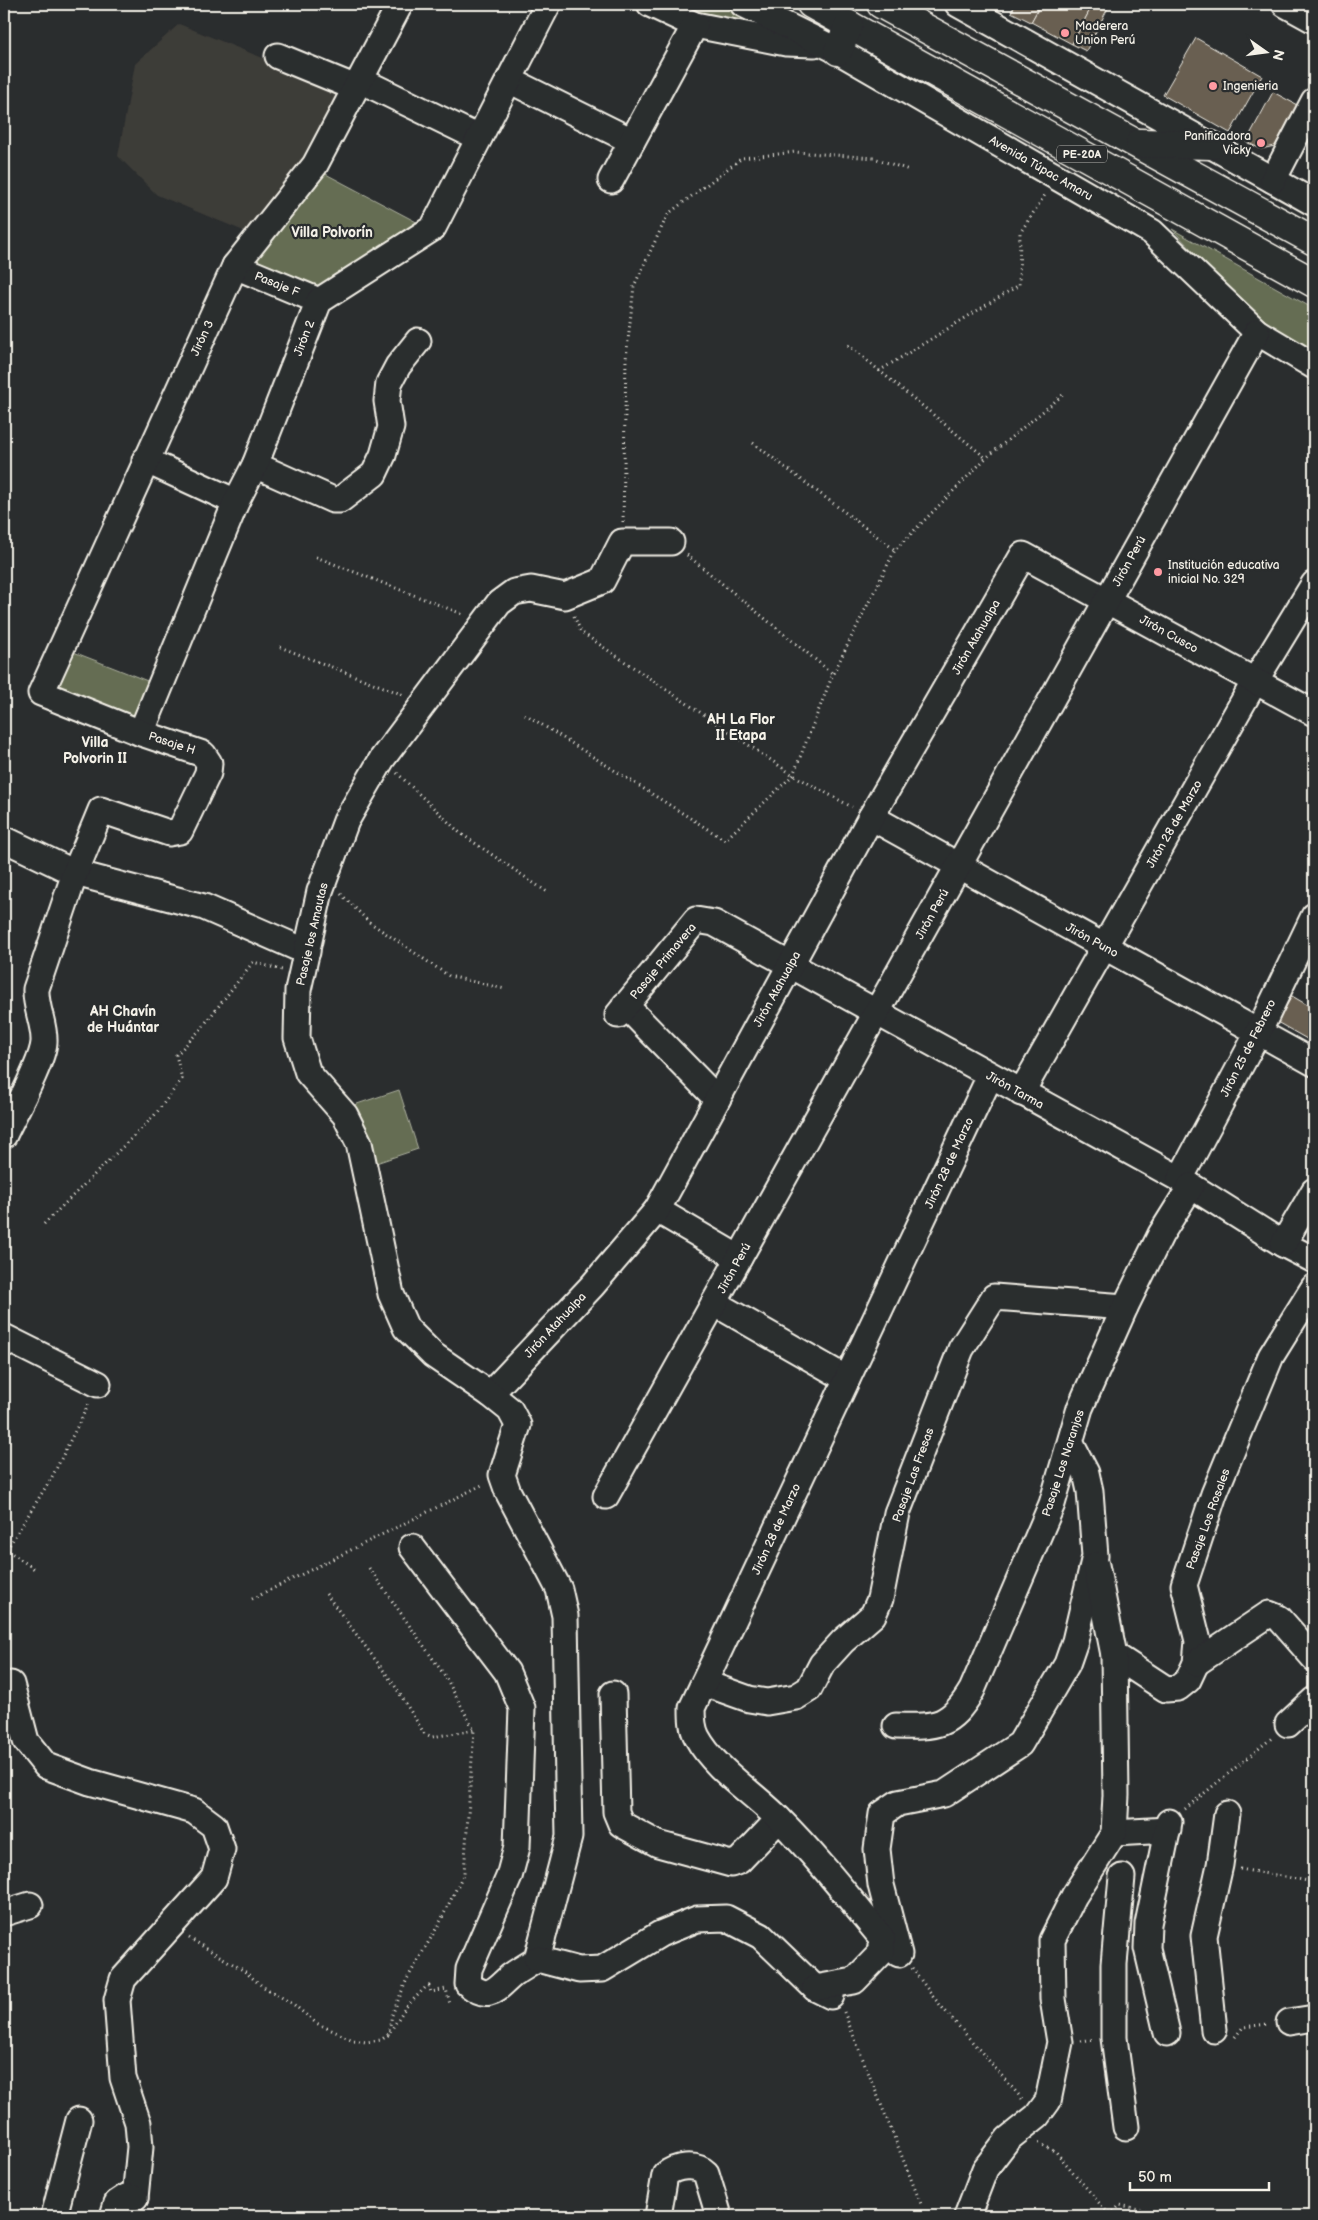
<svg xmlns="http://www.w3.org/2000/svg" width="1318" height="2220" viewBox="0 0 1318 2220" font-family="'Balsamiq Sans',sans-serif">
<style>
.built{fill:#3d3c38}
.green{fill:#656d53;stroke:#acaf9e}
.building{fill:#695f51;stroke:#f4f1e8}
.lines{fill:none;stroke-linecap:round;stroke-linejoin:round}
.minor-casing{stroke:#f4f1e8;stroke-width:29}
.highway-casing{stroke:#f4f1e8;stroke-width:31}
.path{stroke:#f4f1e8;stroke-width:3;stroke-dasharray:1 4;stroke-linecap:butt}
.minor{stroke:#2a2d2e;stroke-width:25}
.highway{stroke:#2a2d2e;stroke-width:28}
.poi-dot{fill:#ff9aa2;stroke:#2a2d2e;stroke-width:2}
.labels{text-anchor:middle;stroke-width:4.5;stroke-linejoin:round;paint-order:stroke}
.shield{fill:#2a2d2e;stroke:#b7b6b0;stroke-width:1}
.shield-label{font-size:11px;font-weight:bold;fill:#f4f1e8}
.poi-label{font-size:12px;fill:#f4f1e8;stroke:#2a2d2e;text-anchor:start}
.street-label{font-size:12px;fill:#f4f1e8;stroke:#2a2d2e}
.neighbourhood-label{font-size:14px;font-weight:bold;fill:#f4f1e8;stroke:#2a2d2e}
</style>
<rect width="100%" height="100%" fill="#2a2d2e"/>
<filter id="ink" filterUnits="userSpaceOnUse"><feTurbulence type="fractalNoise" baseFrequency=".02" numOctaves="2"/><feDisplacementMap in="SourceGraphic" scale="10" xChannelSelector="R" yChannelSelector="G"/><feConvolveMatrix kernelMatrix="1 2 1 2 8 2 1 2 1" color-interpolation-filters="sRGB"/></filter>
<g filter="url(#ink)">
<polygon class="built" points="179,24 344,91 312,158 246,232 157,195 118,156 135,64"/>
<g class="green">
<polygon points="673,4 719,4 772,32 702,18"/>
<polygon points="322,172 424,226 317,291 252,261"/>
<polygon points="1172,229 1314,309 1314,352 1263,325"/>
<polygon points="71,651 150,682 135,719 56,688"/>
<polygon points="399,1090 418,1149 373,1164 354,1105"/>
</g>
<g class="building">
<polygon points="1016,4 1041,4 1031,22 1011,12"/>
<polygon points="1041,4 1093,4 1072,44 1031,22"/>
<polygon points="1093,4 1110,4 1086,51 1072,44"/>
<polygon points="1196,38 1262,76 1230,133 1163,95"/>
<polygon points="1273,92 1297,105 1275,146 1261,149 1246,142"/>
<polygon points="1292,996 1314,1009 1314,1043 1277,1022"/>
</g>
<g class="lines">
<g class="minor-casing">
<g id="minor">
<polyline points="650,4 695,25 786,43 814,44"/>
<polyline points="743,4 838,51 1152,232 1257,332 1314,366"/>
<polyline points="958,4 1314,203"/>
<polyline points="1285,4 1314,20"/>
<polyline points="278,56 356,88"/>
<polyline points="360,80 479,138"/>
<polyline points="509,80 632,141"/>
<polyline points="611,180 695,25"/>
<polyline points="1273,180 1314,101"/>
<polyline points="235,266 319,301"/>
<polyline points="145,460 236,502"/>
<polyline points="255,465 333,500 340,500 374,474 383,455 391,427 387,401 389,383 398,366 418,341"/>
<polyline points="141,733 236,502 255,465 319,301 433,228 548,4"/>
<polyline points="871,817 1314,1063"/>
<polyline points="4,839 75,873 204,907 307,952"/>
<polyline points="625,1005 717,1099"/>
<polyline points="618,1015 696,920 714,923 1180,1179 1283,1244 1314,1260"/>
<polyline points="1021,1093 1255,681 1314,584"/>
<path d="M 4,1135 C 13,1115 43,1062 44,1042 C 45,1025 35,1007 36,989 L 75,873 L 101,810 L 169,833 L 180,831 L 208,773 L 209,763 L 203,754 L 141,733 L 41,693 L 235,266 L 315,165 L 400,4"/>
<polyline points="1180,1179 1259,1031 1314,916"/>
<polyline points="657,1210 739,1258"/>
<polyline points="1283,1244 1314,1191"/>
<polyline points="714,1303 847,1379"/>
<polyline points="4,1337 98,1384"/>
<polyline points="490,1394 592,1286 657,1210 871,817 1023,555 1314,713"/>
<polyline points="606,1496 1257,332"/>
<path d="M 412,1547 L 507,1672 L 522,1708 L 517,1847 L 509,1877 L 469,1969 L 468,1984 C 489,2001 495,1990 511,1976 C 519,1970 529,1965 537,1959 L 569,1837 L 565,1616 L 559,1589 L 508,1492 L 502,1475 L 518,1425 L 510,1410 L 490,1394 L 433,1355 L 406,1328 L 391,1294 L 359,1143 L 345,1115 L 308,1073 L 297,1038 L 298,990 L 320,891 L 346,821 L 382,759 L 499,603 L 514,592 L 531,589 L 565,596 L 602,581 L 622,542 L 671,542"/>
<polyline points="1114,1655 1166,1689 1178,1688 1188,1680 1196,1663 1198,1641 1184,1585 1214,1494 1271,1356 1314,1287"/>
<polyline points="1196,1663 1269,1614 1279,1618 1314,1658"/>
<polyline points="704,1683 749,1699 767,1702 796,1697 809,1689 822,1664 843,1641 873,1615 880,1599 897,1513 961,1349 994,1297 1125,1307"/>
<polyline points="11,1684 26,1741 46,1766 90,1782 194,1811 214,1826 222,1849 214,1878 123,1979 117,2000 123,2078 138,2123 140,2147 135,2198"/>
<polyline points="613,1694 616,1812 621,1824 658,1844 731,1864 739,1861 779,1819"/>
<polyline points="1288,1724 1314,1700"/>
<path d="M 896,1726 C 937,1727 950,1727 972,1690 L 1052,1504 L 1080,1408 L 1125,1307 L 1161,1234 L 1191,1186"/>
<polyline points="1114,1833 1168,1830"/>
<polyline points="1122,1877 1114,1964 1114,2038 1126,2127"/>
<polyline points="4,1913 30,1905"/>
<polyline points="899,1954 881,1885 877,1849 882,1814 898,1803 944,1794 1020,1744 1067,1664 1075,1641 1095,1556 1090,1491 1086,1473 1071,1444"/>
<polyline points="537,1959 579,1970 602,1969 660,1934 697,1919 726,1918 761,1936 815,1988 831,1996"/>
<path d="M 815,1988 L 854,1981 L 882,1952 L 882,1938 C 849,1898 817,1857 780,1820 C 755,1794 714,1769 697,1737 C 692,1728 692,1718 692,1708 L 990,1076"/>
<polyline points="1289,2022 1314,2018"/>
<polyline points="1214,2030 1204,1936 1220,1865 1227,1814"/>
<polyline points="1167,2033 1147,1948 1148,1924 1169,1822"/>
<polyline points="54,2216 79,2120"/>
<polyline points="113,2216 117,2203 126,2197 135,2198"/>
<path d="M 658,2216 L 665,2175 C 675,2166 696,2163 706,2173 L 719,2216"/>
<polyline points="967,2216 985,2169 1008,2139 1037,2116 1048,2101 1060,2042 1053,1999 1052,1940 1074,1896 1114,1833 1116,1795 1114,1655 1096,1565"/>
</g>
</g>
<g class="highway-casing">
<g id="highway">
<polyline points="811,4 1314,283"/>
<polyline points="881,4 1314,241"/>
<polyline points="838,51 849,25"/>
<polyline points="1140,143 1211,145"/>
</g>
</g>
<g class="path">
<polyline points="848,345 986,458"/>
<polyline points="879,371 1019,285 1020,233 1045,195"/>
<polyline points="753,443 895,550"/>
<polyline points="623,522 626,359 634,286 668,214 742,158 796,152 874,158 909,170"/>
<polyline points="687,555 833,674"/>
<polyline points="316,557 465,615"/>
<polyline points="574,616 581,632 793,775 852,807"/>
<polyline points="280,647 404,695"/>
<polyline points="525,714 725,840 793,775 833,674 895,550 986,458 1064,394"/>
<polyline points="397,773 460,833 547,892"/>
<polyline points="341,894 369,922 449,976 505,989"/>
<polyline points="44,1224 154,1116 182,1079 176,1055 200,1030 253,962 282,970"/>
<polyline points="4,1548 36,1570"/>
<polyline points="7,1549 52,1477 89,1403"/>
<polyline points="369,1568 445,1676 474,1730 464,1873 439,1924 407,1979 392,2015 388,2035"/>
<polyline points="326,1594 395,1686 424,1733 432,1737 474,1730"/>
<polyline points="252,1599 484,1484"/>
<polyline points="1185,1809 1273,1737"/>
<polyline points="1240,1869 1314,1882"/>
<polyline points="189,1938 243,1970 262,1986 293,2004 316,2023 353,2040 366,2042 381,2040 388,2035 405,2008 426,1987 429,1986 431,1992 446,1989 450,2004"/>
<polyline points="912,1968 934,1998 1024,2101"/>
<polyline points="844,2012 921,2204"/>
<polyline points="1235,2037 1243,2027 1268,2024"/>
<polyline points="1081,2041 1095,2039"/>
<polyline points="1039,2143 1056,2152 1106,2211 1112,2213 1120,2205 1173,2216"/>
</g>
<use href="#minor" class="minor"/>
<use href="#highway" class="highway"/>
</g>
</g>
<g class="poi-dot">
<circle cx="1065" cy="33" r="5"/>
<circle cx="1213" cy="86" r="5"/>
<circle cx="1261" cy="143" r="5"/>
<circle cx="1158" cy="572" r="5"/>
</g>
<g class="labels">
<rect class="shield" x="1057" y="145.5" width="50" height="17" rx="4"/>
<g class="shield-label">
<text x="1082" y="158">PE-20A</text>
</g>
<g class="poi-label">
<text x="1075" y="30">Maderera<tspan x="1075" dy="14">Union Perú</tspan></text>
<text x="1223" y="90">Ingenieria</text>
<text x="1251" y="140" text-anchor="end">Panificadora<tspan x="1251" dy="14">Vicky</tspan></text>
<text x="1168" y="569">Institución educativa<tspan x="1168" dy="14">inicial No. 329</tspan></text>
</g>
<g class="street-label">
<text transform="translate(1041 168) rotate(30)" y="4">Avenida Túpac Amaru</text>
<text transform="translate(277 284) rotate(22)" y="4">Pasaje F</text>
<text transform="translate(202 338) rotate(-65)" y="4">Jirón 3</text>
<text transform="translate(304 338) rotate(-69)" y="4">Jirón 2</text>
<text transform="translate(1129 561) rotate(-61)" y="4">Jirón Perú</text>
<text transform="translate(1169 634) rotate(29)" y="4">Jirón Cusco</text>
<text transform="translate(976 637) rotate(-60)" y="4">Jirón Atahualpa</text>
<text transform="translate(172 743) rotate(18)" y="4">Pasaje H</text>
<text transform="translate(1174 824) rotate(-60)" y="4">Jirón 28 de Marzo</text>
<text transform="translate(932 914) rotate(-61)" y="4">Jirón Perú</text>
<text transform="translate(312 934) rotate(-77)" y="4">Pasaje los Amautas</text>
<text transform="translate(1092 940) rotate(29)" y="4">Jirón Puno</text>
<text transform="translate(663 961) rotate(-50)" y="4">Pasaje Primavera</text>
<text transform="translate(777 989) rotate(-61)" y="4">Jirón Atahualpa</text>
<text transform="translate(1248 1048) rotate(-63)" y="4">Jirón 25 de Febrero</text>
<text transform="translate(1015 1090) rotate(29)" y="4">Jirón Tarma</text>
<text transform="translate(949 1163) rotate(-65)" y="4">Jirón 28 de Marzo</text>
<text transform="translate(734 1268) rotate(-61)" y="4">Jirón Perú</text>
<text transform="translate(555 1325) rotate(-47)" y="4">Jirón Atahualpa</text>
<text transform="translate(1063 1463) rotate(-72)" y="4">Pasaje Los Naranjos</text>
<text transform="translate(913 1475) rotate(-70)" y="4">Pasaje Las Fresas</text>
<text transform="translate(1208 1519) rotate(-70)" y="4">Pasaje Los Rosales</text>
<text transform="translate(776 1529) rotate(-65)" y="4">Jirón 28 de Marzo</text>
</g>
<g class="neighbourhood-label">
<text x="332" y="237">Villa Polvorín</text>
<text x="741" y="724">AH La Flor<tspan x="741" dy="16">II Etapa</tspan></text>
<text x="95" y="747">Villa<tspan x="95" dy="16">Polvorin II</tspan></text>
<text x="123" y="1016">AH Chavín<tspan x="123" dy="16">de Huántar</tspan></text>
</g>
</g>
<rect width="1318" height="2220" fill="none" stroke="#2a2d2e" stroke-width="20"/>
<rect x="10" y="10" width="1298" height="2200" fill="none" stroke="#f4f1e8" stroke-width="2" filter="url(#ink)"/>
<g transform="translate(1266 52) rotate(104)" stroke="#2a2d2e" stroke-width="4" paint-order="stroke">
<path d="M0-4L9 19L0 12L-9 19Z" fill="#f4f1e8"/>
<text y="-8" font-size="14" font-weight="bold" text-anchor="middle" fill="#f4f1e8">N</text>
</g>
<path d="M1130 2182v8h139v-8" fill="none" stroke="#f4f1e8" stroke-width="2.5"/>
<text x="1138" y="2182" font-size="15" fill="#f4f1e8" stroke="#2a2d2e" stroke-width="4" paint-order="stroke">50 m</text>
</svg>
